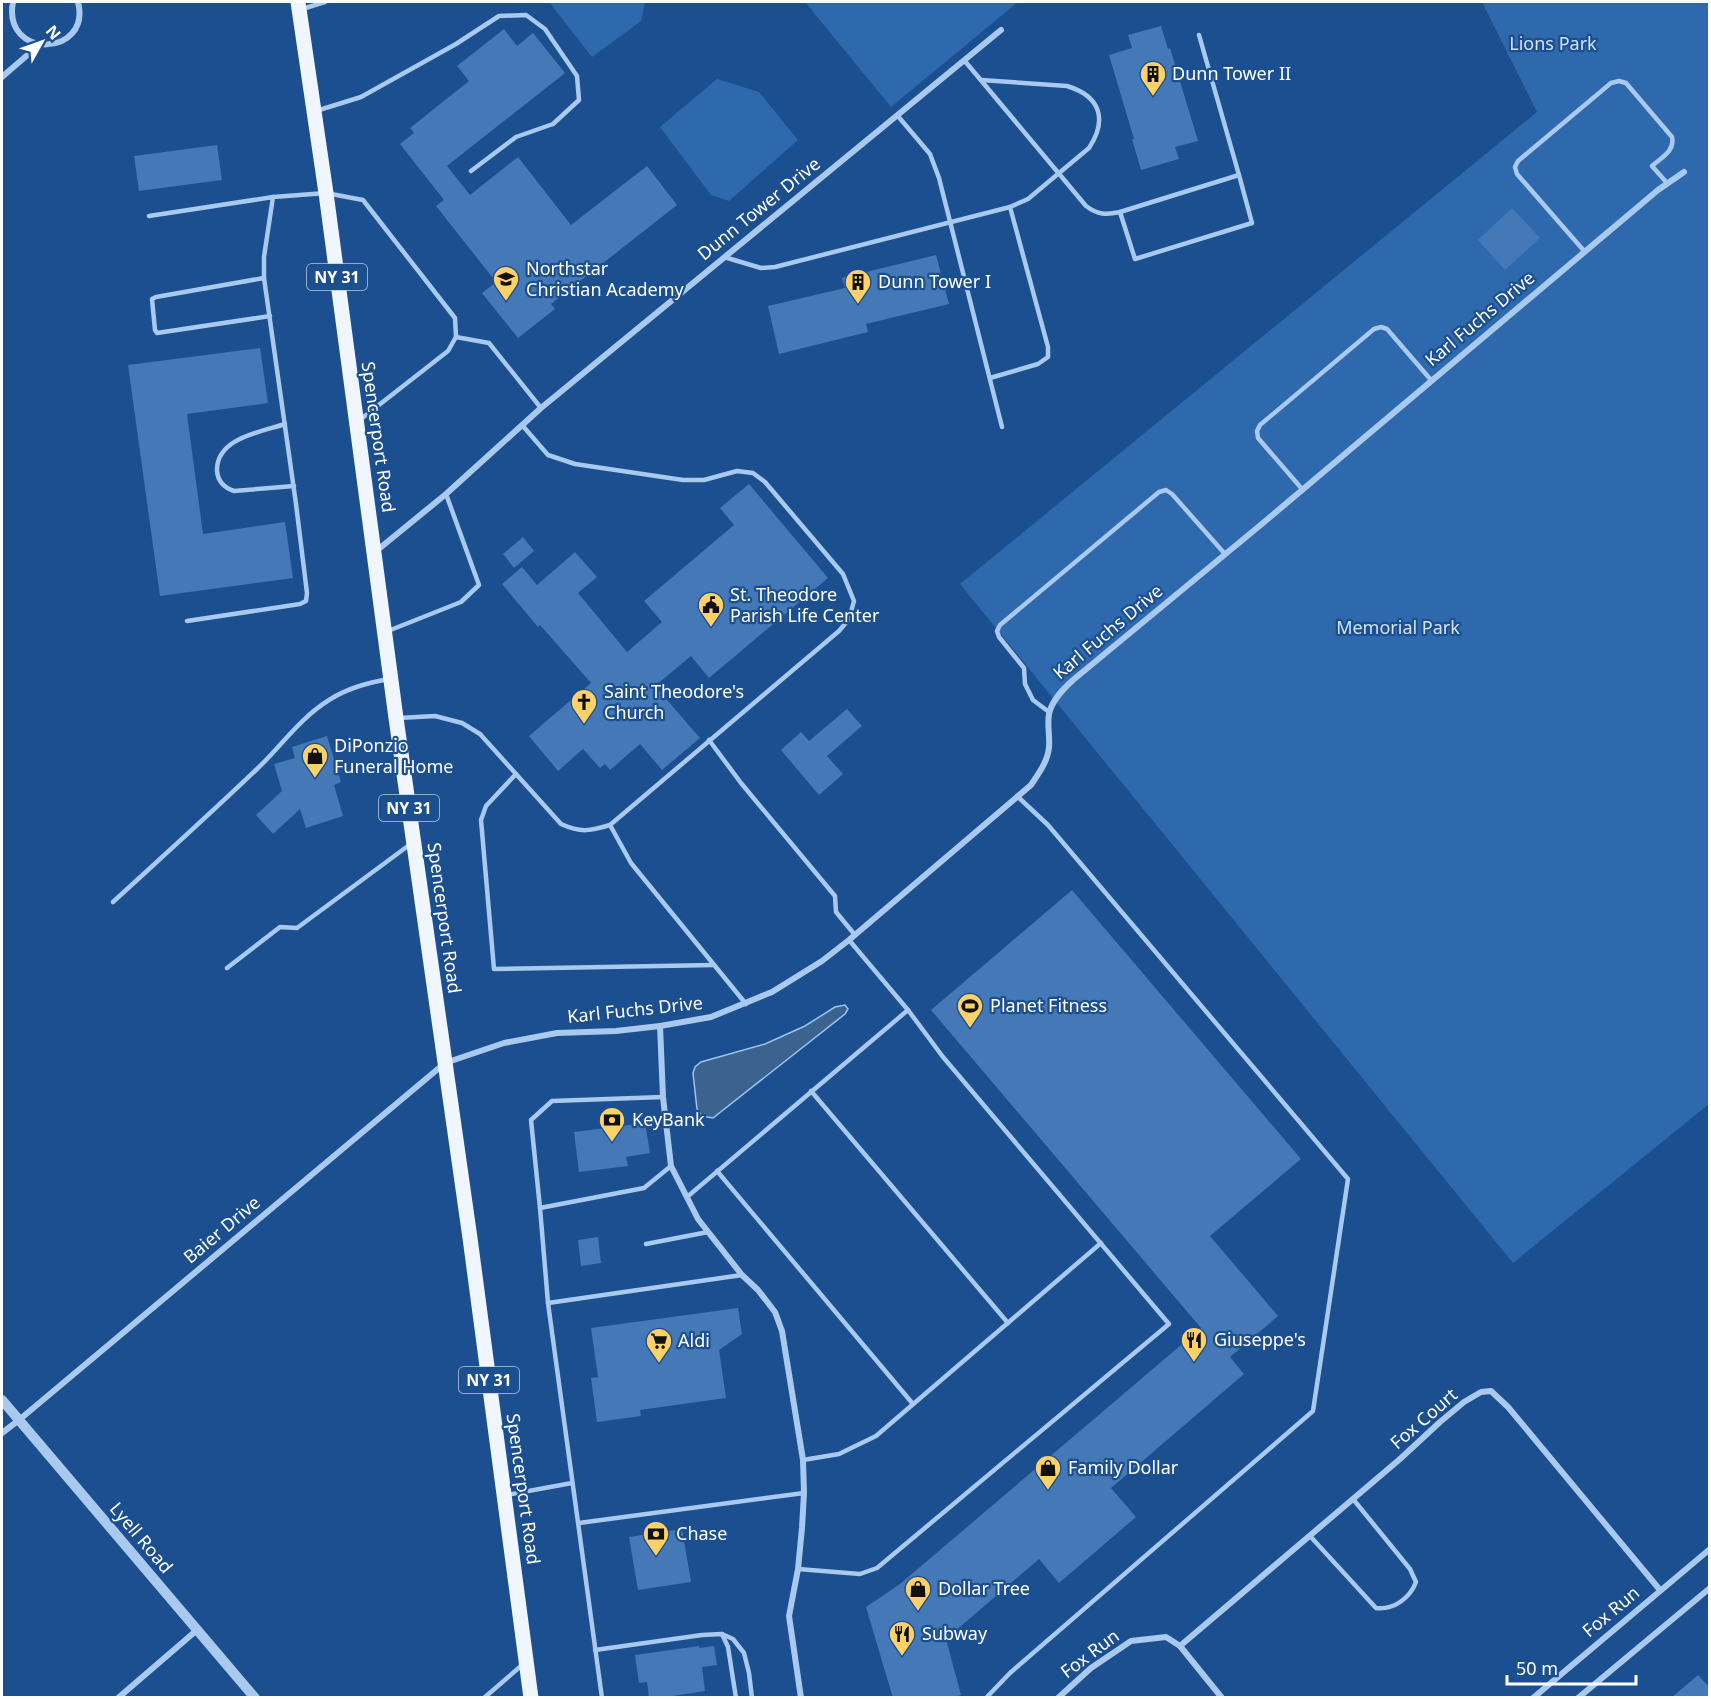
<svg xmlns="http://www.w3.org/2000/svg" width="1711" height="1699" viewBox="0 0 1711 1699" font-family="'Noto Sans',sans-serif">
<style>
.green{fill:#2e69ad}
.water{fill:#3c6290;stroke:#9cc4f0;stroke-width:1.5}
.building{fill:#4478b7}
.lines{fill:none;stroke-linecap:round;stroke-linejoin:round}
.service{stroke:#a9c9ee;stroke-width:4.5}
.minor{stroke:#a9c9ee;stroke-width:6}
.tertiary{stroke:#a9c9ee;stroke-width:10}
.primary{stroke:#f0f6ff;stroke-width:15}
.labels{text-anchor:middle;stroke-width:4.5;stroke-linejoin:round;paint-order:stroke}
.shield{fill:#1b4f8f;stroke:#bbcadd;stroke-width:1.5}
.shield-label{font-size:16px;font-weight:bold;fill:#fff}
.park-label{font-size:18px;fill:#cfe3fa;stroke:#1b4f8f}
.poi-label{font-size:18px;fill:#fff;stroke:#1b4f8f;text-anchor:start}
.street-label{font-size:18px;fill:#fff;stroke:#1b4f8f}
</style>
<rect width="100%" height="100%" fill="#1b4f8f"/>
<g class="green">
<polygon points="549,2 645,2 641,21 592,57"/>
<polygon points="805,2 1018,2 891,107"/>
<polygon points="1482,2 1709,2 1709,1104 1513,1263 960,584 1537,112"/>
<polygon points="717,79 759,92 798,140 729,201 711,195 660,127"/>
</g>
<polygon class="water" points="845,1005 848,1009 845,1014 713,1118 702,1116 697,1109 693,1073 695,1067 701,1062 765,1044 805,1026 835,1007"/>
<g class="building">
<polygon points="1161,26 1168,49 1170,48 1198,141 1175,147 1179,159 1141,170 1132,139 1134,139 1109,55 1132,48 1128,35"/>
<polygon points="504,29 517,46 533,33 565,73 447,166 470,195 518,157 571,225 647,166 677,205 551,304 555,309 518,338 482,293 496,282 436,206 444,200 400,144 414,133 410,128 469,81 457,66"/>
<polygon points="217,145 222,180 139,191 134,156"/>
<polygon points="1512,208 1540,238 1505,270 1478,240"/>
<polygon points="936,255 949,304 866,324 868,332 779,354 768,306 845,288 842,278"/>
<polygon points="260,348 268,403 187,414 203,534 285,522 293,578 160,596 128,365"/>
<polygon points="749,484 828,578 709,678 691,656 655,686 700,738 662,770 640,744 610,770 605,764 600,768 583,749 558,771 529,736 591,683 540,625 538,627 502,584 522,567 537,585 575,552 597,577 578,593 627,652 662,622 644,601 734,525 720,508"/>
<polygon points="523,537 534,551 514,568 503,554"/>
<polygon points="847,709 862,726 827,756 843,774 819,795 781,750 801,732 809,741"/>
<polygon points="327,736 341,782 334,785 343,816 306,828 300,809 273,834 256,815 282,791 274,764 295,758 292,747"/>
<polygon points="1072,890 1301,1159 1210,1236 1278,1316 1230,1357 1244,1374 1111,1488 1136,1517 1059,1583 1039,1559 946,1639 961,1695 951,1698 893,1698 866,1607 900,1584 1201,1328 931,1010"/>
<polygon points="645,1123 650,1153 626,1157 628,1166 579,1172 574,1132"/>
<polygon points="598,1237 601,1263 581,1266 578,1240"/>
<polygon points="738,1308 742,1334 719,1350 726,1398 640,1410 641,1416 597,1422 591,1378 598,1377 591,1328"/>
<polygon points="682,1529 691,1582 638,1590 629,1537"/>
<polygon points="699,1646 699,1648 714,1646 717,1665 702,1667 705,1691 660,1698 649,1698 647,1682 639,1683 635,1655"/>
<polygon points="1698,1675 1710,1688 1710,1698 1671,1698"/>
</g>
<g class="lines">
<g class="service">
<polyline points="302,9 325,2"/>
<path d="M 964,60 L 1086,206 C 1098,215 1106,215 1120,212 L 1239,175 L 1199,35"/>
<polyline points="316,111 361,97 456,44 499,16 526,15 545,29 577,76 579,100 553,124 516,137 471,171"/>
<polyline points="897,115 930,154 939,178 1002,427"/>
<polyline points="1120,212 1135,259 1252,223 1239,175"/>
<polyline points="149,216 273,197"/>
<path d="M 1585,252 L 1517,174 L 1515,167 L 1518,161 L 1611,83 L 1619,81 L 1626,83 L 1672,137 C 1675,151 1662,157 1652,166 L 1667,183"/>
<path d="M 724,257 L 761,268 L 775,267 L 1010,207 L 1028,199 L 1089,148 C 1108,119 1100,96 1067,86 L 981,80"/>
<polyline points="264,278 156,297 152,299 155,330 157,333 270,316"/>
<polyline points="456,337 489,343 541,408"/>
<polyline points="990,378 1038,364 1048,357 1048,347 1010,207"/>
<path d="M 285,424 C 261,432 216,438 217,471 C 218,482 225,488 234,491 L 294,486"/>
<polyline points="1302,489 1258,438 1257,431 1260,425 1374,329 1381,327 1387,329 1431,380"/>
<polyline points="187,621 300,604 306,601 307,593 296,504 264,278 264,257 273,197 326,193 363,200 455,318 456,337 448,351 361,419"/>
<polyline points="388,631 461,602 479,585 446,494"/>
<polyline points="1049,712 1033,700 1025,684 1024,668 999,637 997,631 1000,625 1159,492 1166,490 1172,494 1225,554"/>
<path d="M 399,718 L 435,716 L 462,723 L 480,734 L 561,824 C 581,833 590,831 610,825 L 839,631 L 849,619 L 854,601 L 843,574 L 765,482 L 753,473 L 737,471 L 704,480 L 683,480 L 575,464 L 548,455 L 522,425"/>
<polyline points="709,740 741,783 835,896 836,912 855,935"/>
<polyline points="516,774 486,806 481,820 494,969 714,965"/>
<polyline points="610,825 631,863 746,1004"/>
<path d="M 113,902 C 161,858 210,814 257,769 C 281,746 300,718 329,700 C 348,688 367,683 389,679"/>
<polyline points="227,968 280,927 297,928 412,843"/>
<polyline points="811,1091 1008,1323"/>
<polyline points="663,1097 552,1101 531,1120 540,1208 644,1188 671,1166"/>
<polyline points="717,1171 913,1404"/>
<polyline points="687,1197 908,1010"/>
<polyline points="540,1208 548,1303"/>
<polyline points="646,1244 708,1232"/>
<polyline points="803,1460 839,1454 876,1436 1101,1243"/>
<polyline points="507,1495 572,1483"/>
<polyline points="579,1523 804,1493"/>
<path d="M 1310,1536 L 1376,1608 C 1394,1610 1410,1598 1416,1582 L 1410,1569 L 1353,1499"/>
<polyline points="798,1569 860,1574 877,1568 1169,1324 943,1057 908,1010 849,940"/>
<polyline points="722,1634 728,1647 736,1698"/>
<polyline points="595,1650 702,1635 722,1634 733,1639 744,1653 749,1673 752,1698"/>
<polyline points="484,1698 522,1665"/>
<polyline points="602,1698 548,1303 742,1275"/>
<polyline points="986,1698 1010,1673 1313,1411 1348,1179 1048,825 1017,796"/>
</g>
<g class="minor">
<path d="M 13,2 C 2,60 92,57 78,2"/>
<polyline points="2,77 39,45"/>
<polyline points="375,552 446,494 541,408 1001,30"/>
<polyline points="660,1026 663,1097 671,1166 698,1219 742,1275 758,1290 775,1312 782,1331 803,1460 804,1493 802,1528 798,1569 789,1616 801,1698"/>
<path d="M 2,1433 L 19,1420 L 445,1063 L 504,1043 L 557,1033 L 616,1031 L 660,1026 L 711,1017 L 772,992 L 822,961 L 849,940 L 1031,785 C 1039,773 1048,761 1049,747 C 1050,736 1047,725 1049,714 C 1052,700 1063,689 1073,680 L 1263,523 L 1658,190 L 1684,172"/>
<polyline points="1180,1646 1400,1459 1440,1422 1464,1402 1481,1392 1491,1391 1508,1407 1660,1590"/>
<polyline points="118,1698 197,1630"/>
<polyline points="1058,1698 1091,1668 1131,1641 1166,1637 1180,1646 1222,1698"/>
<polyline points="1533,1698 1710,1549"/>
<polyline points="1578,1698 1710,1588"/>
</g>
<polyline class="tertiary" points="2,1400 255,1698"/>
<polyline class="primary" points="298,2 326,193 396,718 470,1238 531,1698"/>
</g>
<defs>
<g id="building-pin" transform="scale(1.35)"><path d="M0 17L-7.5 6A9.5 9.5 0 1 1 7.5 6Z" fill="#ffd166" stroke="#1b4f8f"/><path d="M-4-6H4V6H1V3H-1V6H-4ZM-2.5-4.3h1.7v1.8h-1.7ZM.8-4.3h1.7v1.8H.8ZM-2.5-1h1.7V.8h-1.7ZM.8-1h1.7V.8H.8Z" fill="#111"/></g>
<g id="school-pin" transform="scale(1.35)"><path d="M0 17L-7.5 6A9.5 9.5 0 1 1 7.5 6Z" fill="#ffd166" stroke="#1b4f8f"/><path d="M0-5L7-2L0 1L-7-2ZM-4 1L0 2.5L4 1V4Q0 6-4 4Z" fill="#111"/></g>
<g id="civic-pin" transform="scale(1.35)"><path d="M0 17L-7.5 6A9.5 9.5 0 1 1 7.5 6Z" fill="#ffd166" stroke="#1b4f8f"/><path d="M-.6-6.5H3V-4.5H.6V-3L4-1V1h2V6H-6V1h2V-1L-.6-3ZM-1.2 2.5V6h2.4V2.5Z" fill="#111"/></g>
<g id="church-pin" transform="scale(1.35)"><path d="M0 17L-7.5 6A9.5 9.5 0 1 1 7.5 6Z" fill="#ffd166" stroke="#1b4f8f"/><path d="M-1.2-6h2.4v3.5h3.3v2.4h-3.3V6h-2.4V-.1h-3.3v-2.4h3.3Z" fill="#111"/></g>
<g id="shop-pin" transform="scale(1.35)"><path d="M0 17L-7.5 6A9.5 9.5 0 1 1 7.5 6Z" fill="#ffd166" stroke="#1b4f8f"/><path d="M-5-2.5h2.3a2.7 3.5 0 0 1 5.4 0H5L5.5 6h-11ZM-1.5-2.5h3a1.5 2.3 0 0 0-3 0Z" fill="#111"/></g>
<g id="stadium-pin" transform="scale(1.35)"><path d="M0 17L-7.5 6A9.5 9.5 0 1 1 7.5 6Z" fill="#ffd166" stroke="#1b4f8f"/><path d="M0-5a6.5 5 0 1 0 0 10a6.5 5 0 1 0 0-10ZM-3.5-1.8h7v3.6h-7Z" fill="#111"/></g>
<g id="bank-pin" transform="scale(1.35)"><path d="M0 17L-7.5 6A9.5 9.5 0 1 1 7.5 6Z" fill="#ffd166" stroke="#1b4f8f"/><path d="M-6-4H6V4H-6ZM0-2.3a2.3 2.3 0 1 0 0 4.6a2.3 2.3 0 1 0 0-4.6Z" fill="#111"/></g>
<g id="restaurant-pin" transform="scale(1.35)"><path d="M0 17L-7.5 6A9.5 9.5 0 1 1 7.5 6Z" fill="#ffd166" stroke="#1b4f8f"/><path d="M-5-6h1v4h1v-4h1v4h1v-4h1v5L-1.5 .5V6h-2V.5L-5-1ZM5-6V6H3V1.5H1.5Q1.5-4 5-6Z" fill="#111"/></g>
<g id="supermarket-pin" transform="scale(1.35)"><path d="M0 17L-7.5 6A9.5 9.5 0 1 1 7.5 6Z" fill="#ffd166" stroke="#1b4f8f"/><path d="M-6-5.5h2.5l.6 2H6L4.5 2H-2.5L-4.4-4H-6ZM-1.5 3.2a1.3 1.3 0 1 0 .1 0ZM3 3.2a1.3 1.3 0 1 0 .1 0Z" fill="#111"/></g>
</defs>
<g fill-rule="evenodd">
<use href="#building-pin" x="1153" y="74"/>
<use href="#school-pin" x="506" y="279"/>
<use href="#building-pin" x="858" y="282"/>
<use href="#civic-pin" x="711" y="605"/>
<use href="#church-pin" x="584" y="702"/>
<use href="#shop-pin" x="315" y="756"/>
<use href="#stadium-pin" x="970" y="1006"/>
<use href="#bank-pin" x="612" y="1120"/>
<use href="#restaurant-pin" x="1194" y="1340"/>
<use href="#supermarket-pin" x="659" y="1341"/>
<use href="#shop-pin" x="1048" y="1468"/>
<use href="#bank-pin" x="656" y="1534"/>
<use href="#shop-pin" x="918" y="1589"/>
<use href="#restaurant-pin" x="902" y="1634"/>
</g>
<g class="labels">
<g class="shield">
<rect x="307" y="264" width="60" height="26" rx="4.5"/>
<rect x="379" y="795" width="60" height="26" rx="4.5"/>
<rect x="459" y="1367" width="60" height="26" rx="4.5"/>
</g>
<g class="shield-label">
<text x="337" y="283">NY 31</text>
<text x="409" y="814">NY 31</text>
<text x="489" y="1386">NY 31</text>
</g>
<g class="park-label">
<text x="1553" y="50">Lions Park</text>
<text x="1398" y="634">Memorial Park</text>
</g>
<g class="poi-label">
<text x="1172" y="80">Dunn Tower II</text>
<text x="526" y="275">Northstar<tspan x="526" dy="21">Christian Academy</tspan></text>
<text x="878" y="288">Dunn Tower I</text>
<text x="730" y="601">St. Theodore<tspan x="730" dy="21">Parish Life Center</tspan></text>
<text x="604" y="698">Saint Theodore's<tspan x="604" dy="21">Church</tspan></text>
<text x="334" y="752">DiPonzio<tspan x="334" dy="21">Funeral Home</tspan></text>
<text x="990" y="1012">Planet Fitness</text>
<text x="632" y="1126">KeyBank</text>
<text x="1214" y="1346">Giuseppe's</text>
<text x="678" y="1347">Aldi</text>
<text x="1068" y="1474">Family Dollar</text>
<text x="676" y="1540">Chase</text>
<text x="938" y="1595">Dollar Tree</text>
<text x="922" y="1640">Subway</text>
</g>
<g class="street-label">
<text transform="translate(759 209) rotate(-39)" y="6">Dunn Tower Drive</text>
<text transform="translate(1480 319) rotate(-40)" y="6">Karl Fuchs Drive</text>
<text transform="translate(378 437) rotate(82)" y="6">Spencerport Road</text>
<text transform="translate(1108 632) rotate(-40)" y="6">Karl Fuchs Drive</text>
<text transform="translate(444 918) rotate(82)" y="6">Spencerport Road</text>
<text transform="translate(635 1010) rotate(-6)" y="6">Karl Fuchs Drive</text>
<text transform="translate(222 1230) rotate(-40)" y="6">Baier Drive</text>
<text transform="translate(1424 1419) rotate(-41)" y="6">Fox Court</text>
<text transform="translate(523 1489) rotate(82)" y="6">Spencerport Road</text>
<text transform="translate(141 1538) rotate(50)" y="6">Lyell Road</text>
<text transform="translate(1611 1612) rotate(-40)" y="6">Fox Run</text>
<text transform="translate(1090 1654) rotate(-37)" y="6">Fox Run</text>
</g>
</g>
<rect width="1711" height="1699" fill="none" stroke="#ffffff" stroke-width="6"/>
<g transform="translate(42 42) rotate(50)" stroke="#1b4f8f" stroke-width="4.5" paint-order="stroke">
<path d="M0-4.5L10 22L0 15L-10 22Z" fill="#ffffff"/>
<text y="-9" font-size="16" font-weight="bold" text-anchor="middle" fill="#ffffff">N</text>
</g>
<path d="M1507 1675v9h129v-9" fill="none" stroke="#ffffff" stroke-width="3"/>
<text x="1516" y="1675" font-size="18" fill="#ffffff" stroke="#1b4f8f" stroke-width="4.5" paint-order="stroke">50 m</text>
</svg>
